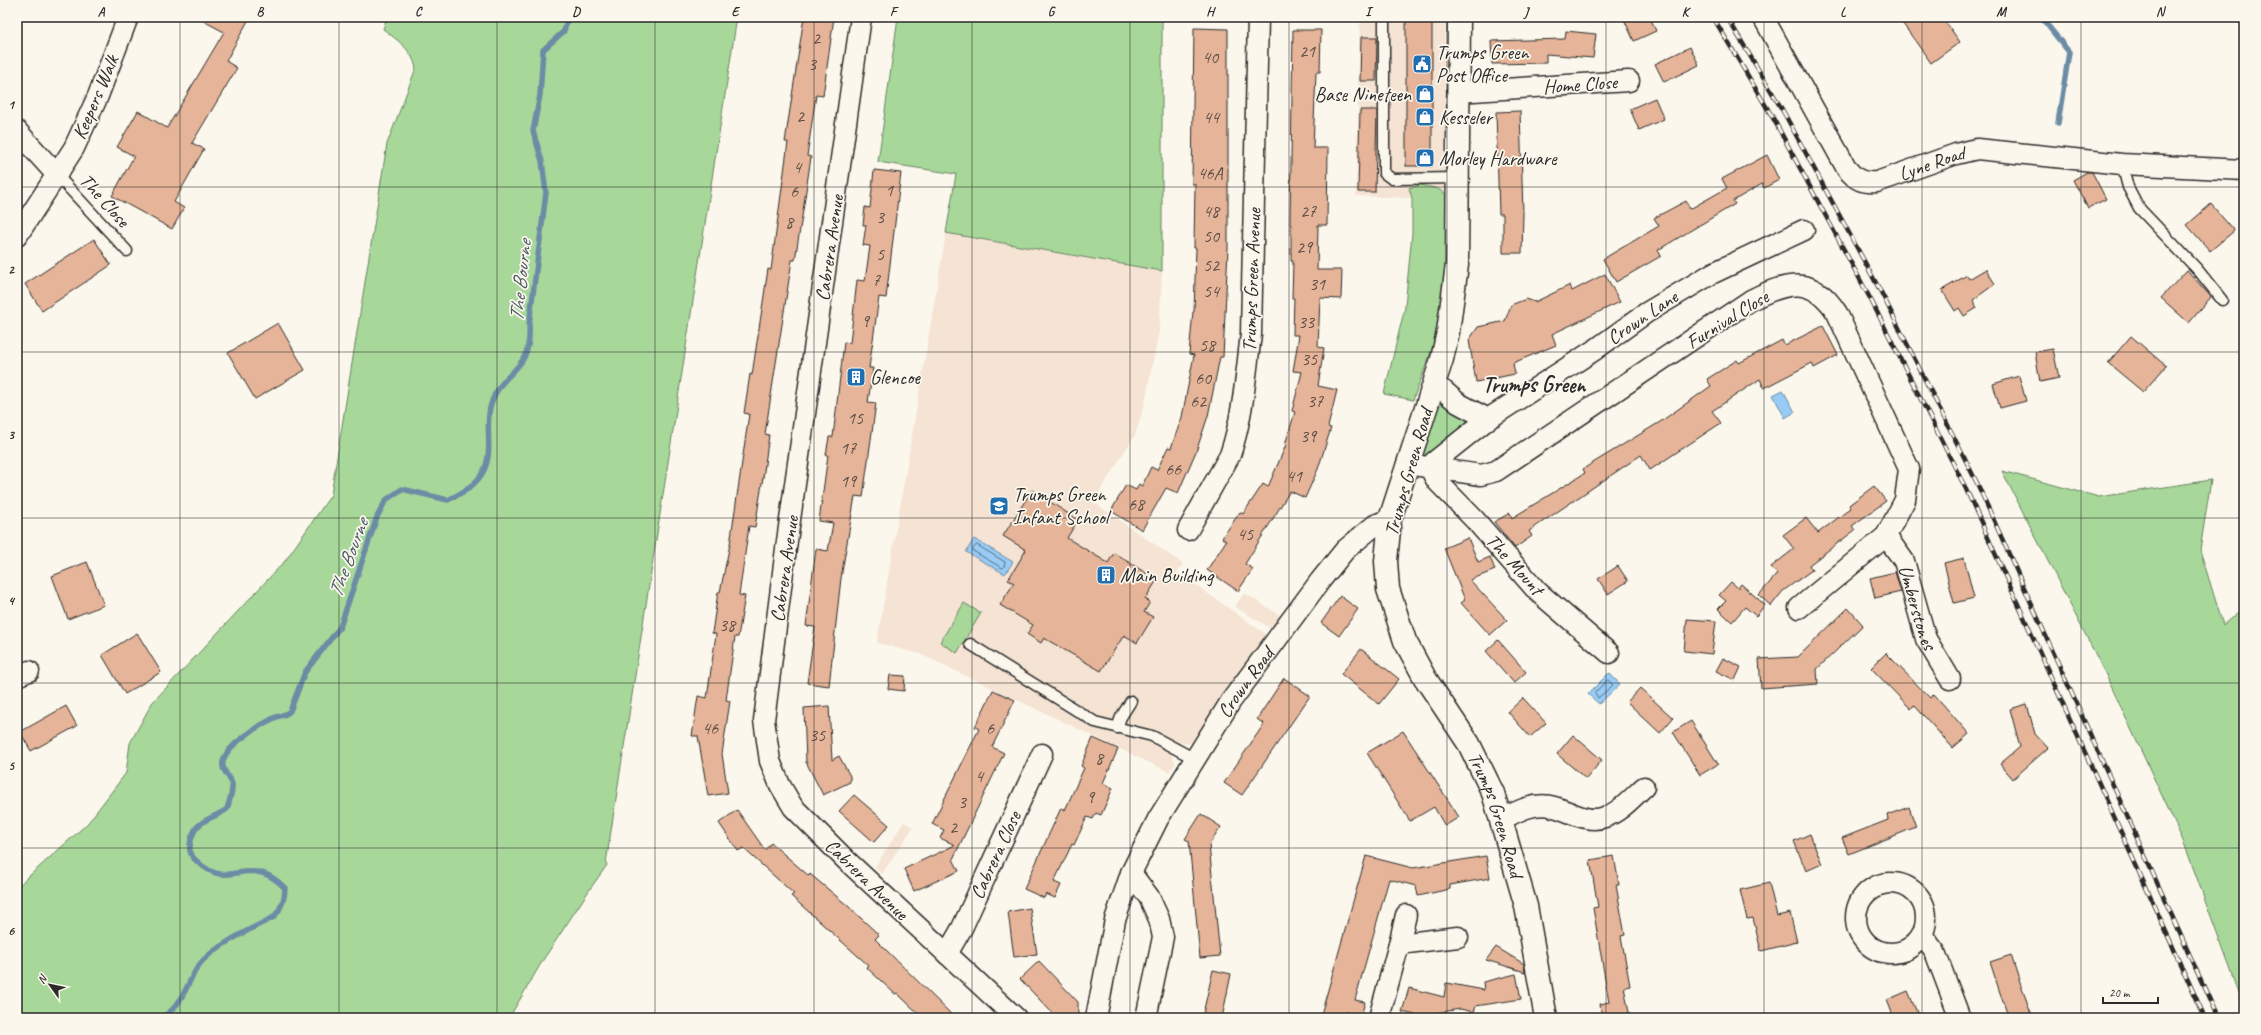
<svg xmlns="http://www.w3.org/2000/svg" width="2261" height="1035" viewBox="0 0 2261 1035" font-family="Caveat,sans-serif">
<style>
.built{fill:#f5e3d3}
.green{fill:#a7d89a;stroke:#698262}
.water{fill:#98ccf6;stroke:#6c8ca5}
.lines{fill:none;stroke-linecap:round;stroke-linejoin:round}
.shore{stroke:#576b7c;stroke-width:1}
.stream{stroke:#6c8ca5;stroke-width:5.5}
.building{fill:#e6b498;stroke:#2b2b2b}
.lane-casing{stroke:#2b2b2b;stroke-width:13}
.street-casing{stroke:#2b2b2b;stroke-width:23}
.secondary-casing{stroke:#2b2b2b;stroke-width:25}
.lane{stroke:#fbf7ec;stroke-width:10}
.street{stroke:#fbf7ec;stroke-width:20}
.secondary{stroke:#fbf7ec;stroke-width:22}
.rail-casing{stroke:#2b2b2b;stroke-width:4.5}
.rail{stroke:#fbf7ec;stroke-width:3;stroke-dasharray:9;stroke-linecap:butt}
.grid{fill:none;stroke:#2b2b2b;stroke-width:1;stroke-opacity:0.55}
.labels{text-anchor:middle;stroke-width:3.5;stroke-linejoin:round;paint-order:stroke}
.number-label{font-size:18px;fill:#5a4d46}
.poi-label{font-size:20px;fill:#2b2b2b;stroke:#fbf7ec;text-anchor:start}
.street-label{font-size:20px;fill:#2b2b2b;stroke:#fbf7ec}
.water-label{font-size:21px;font-style:italic;fill:#4c5b68;stroke:#fbf7ec}
.quarter-label{font-size:22px;font-weight:bold;fill:#2b2b2b;stroke:#fbf7ec}
.neatline{fill:none;stroke:#2b2b2b;stroke-width:1.5}
.grid-label{font-size:13px;text-anchor:middle;font-weight:bold;fill:#2b2b2b}
</style>
<rect width="100%" height="100%" fill="#fbf7ec"/>
<filter id="ink" filterUnits="userSpaceOnUse"><feTurbulence type="fractalNoise" baseFrequency=".025" numOctaves="2"/><feDisplacementMap in="SourceGraphic" scale="8" xChannelSelector="R" yChannelSelector="G"/><feConvolveMatrix kernelMatrix="1 2 1 2 8 2 1 2 1" color-interpolation-filters="sRGB"/></filter>
<g filter="url(#ink)">
<g class="built">
<polygon points="1360,17 1445,17 1445,148 1443,199 1356,196"/>
<polygon points="946,233 1162,271 1159,331 1144,406 1135,435 1093,502 1183,564 1177,572 1267,635 1191,744 1178,743 1171,754 1176,763 1169,772 920,654 877,643"/>
<polygon points="1244,593 1281,616 1272,629 1235,607"/>
<polygon points="904,822 913,827 882,874 875,867"/>
</g>
<g class="green">
<path d="M 387,17 L 737,17 L 606,863 L 607,865 L 590,889 L 543,960 L 509,1018 L 17,1018 L 17,887 L 87,824 L 126,773 L 130,743 L 152,703 L 285,561 L 331,495 L 387,144 L 416,68 C 412,49 397,40 383,29 Z"/>
<polygon points="898,17 1162,17 1162,271 946,233 956,174 878,162"/>
<path d="M 1420,185 C 1435,188 1444,188 1452,203 L 1438,333 L 1413,400 L 1384,394 L 1405,307 L 1412,233 L 1412,198 L 1409,188 Z"/>
<polygon points="1440,402 1467,419 1468,422 1435,454 1425,457 1422,451"/>
<polygon points="2002,471 2099,497 2211,480 2200,550 2223,625 2244,607 2244,1006 2184,843 2105,673"/>
<polygon points="964,603 981,613 957,653 940,642"/>
</g>
<g class="water">
<polygon points="1783,390 1795,412 1785,418 1773,395"/>
<polygon points="974,539 1013,562 1005,574 966,552"/>
<polygon points="1609,673 1620,684 1599,704 1588,694"/>
</g>
<g class="lines">
<g class="shore">
<polygon points="977,545 1005,562 1004,567 1002,568 973,551 973,549"/>
<polygon points="1608,680 1613,685 1598,698 1595,693"/>
</g>
<g class="stream">
<polyline points="2041,17 2069,52 2058,123"/>
<path d="M 159,1018 C 182,1010 186,983 199,965 C 212,947 253,928 274,917 C 281,909 285,899 285,888 C 279,882 271,875 262,873 C 236,866 225,886 199,863 C 195,860 191,856 190,851 C 189,843 193,831 198,826 C 207,817 218,816 227,809 C 229,802 233,792 232,784 C 230,776 221,771 223,762 C 225,746 260,725 274,718 C 280,715 285,716 290,711 L 305,672 L 340,627 L 377,517 L 386,500 L 402,489 L 448,500 C 462,493 477,485 484,470 C 494,449 484,425 491,404 C 503,367 532,374 529,325 L 546,193 L 542,161 L 533,131 L 540,95 L 543,50 L 564,31 L 568,17"/>
</g>
</g>
<g class="building">
<polygon points="196,17 250,17 226,61 237,68 192,143 204,149 174,202 184,208 172,229 112,196 134,156 117,147 138,111 167,128 224,32"/>
<polygon points="804,17 834,17 823,96 816,95 807,156 811,157 804,204 795,260 792,260 765,434 769,435 764,471 755,527 749,526 739,595 745,596 738,637 735,637 726,700 730,701 722,754 728,793 708,796 698,736 692,736 698,696 707,698 716,634 712,633 718,592 720,592 730,544 741,469 749,414 744,413 750,374 752,375 768,269 771,270 788,142 785,142"/>
<rect x="1406" y="17" width="26" height="149"/>
<polygon points="1623,17 1650,17 1656,31 1634,41"/>
<polygon points="1898,17 1942,17 1960,42 1931,63"/>
<polygon points="1194,28 1228,29 1228,248 1223,357 1220,357 1208,416 1197,449 1178,493 1166,488 1142,530 1111,511 1126,485 1136,490 1139,484 1142,486 1151,467 1157,470 1168,447 1171,448 1182,417 1194,355 1189,354 1193,312 1194,312 1196,248 1194,248 1195,184 1192,184"/>
<polygon points="1293,30 1321,30 1320,72 1316,72 1313,148 1328,148 1327,225 1318,225 1317,270 1342,270 1341,299 1320,298 1318,347 1324,348 1318,386 1337,390 1328,427 1331,428 1318,469 1305,498 1290,491 1245,564 1253,569 1238,591 1207,570 1226,541 1222,538 1240,512 1243,514 1263,484 1268,487 1286,445 1285,445 1295,412 1292,411 1302,372 1293,371 1299,335 1293,335 1294,298 1292,298 1293,261 1291,261 1291,225 1290,225"/>
<polygon points="1566,31 1596,34 1593,58 1546,54 1546,63 1492,64 1491,41 1565,39"/>
<polygon points="1361,37 1377,37 1376,81 1360,81"/>
<polygon points="1690,47 1699,65 1664,82 1655,64"/>
<polygon points="1655,98 1664,119 1639,130 1630,109"/>
<polygon points="1360,110 1377,110 1375,192 1358,192"/>
<polygon points="1520,111 1523,214 1522,253 1503,253 1503,214 1499,214 1496,112"/>
<polygon points="1767,155 1779,180 1764,188 1762,184 1733,201 1735,204 1658,250 1661,256 1616,282 1603,259 1659,226 1654,218 1686,201 1690,209 1727,188 1722,179"/>
<polygon points="874,170 901,173 886,298 879,297 869,368 873,368 868,402 876,403 863,497 855,496 841,578 829,686 807,683 815,627 806,626 816,549 828,551 833,523 819,521 828,455 826,455 829,437 833,437 844,342 850,343 857,280 865,281 870,246 863,245 866,225 863,225 865,207 870,208"/>
<polygon points="2087,172 2092,172 2106,199 2088,208 2073,180"/>
<polygon points="2211,204 2234,231 2210,251 2187,225"/>
<polygon points="94,239 111,265 42,311 25,284"/>
<polygon points="1986,269 1995,284 1973,300 1977,308 1964,316 1959,308 1955,311 1942,290 1967,275 1969,279"/>
<polygon points="2187,270 2211,297 2189,323 2161,298"/>
<polygon points="1605,274 1620,302 1552,334 1556,345 1513,363 1515,374 1476,382 1469,340 1478,327 1505,321 1511,305 1526,299 1535,302 1570,285 1572,291"/>
<polygon points="278,323 305,370 255,399 228,353"/>
<polygon points="1823,326 1838,355 1814,368 1812,363 1764,388 1760,379 1712,411 1721,423 1650,470 1641,455 1529,531 1532,536 1515,548 1494,522 1510,513 1512,518 1585,473 1583,469 1660,422 1711,386 1707,379 1737,360 1739,363 1782,340 1785,345"/>
<polygon points="2131,336 2166,366 2143,392 2108,363"/>
<polygon points="2053,349 2059,378 2040,382 2035,352"/>
<polygon points="2019,376 2026,401 2000,408 1993,384"/>
<polygon points="1874,486 1886,501 1852,526 1855,530 1809,565 1812,570 1783,591 1771,606 1759,595 1777,574 1771,567 1794,549 1783,535 1806,518 1818,533 1851,508 1849,505"/>
<polygon points="1032,490 1078,520 1067,538 1108,563 1114,553 1157,580 1145,599 1150,602 1144,612 1153,617 1137,643 1124,635 1101,671 1044,638 1041,643 1027,634 1033,625 1000,605 1014,583 1008,580 1026,550 1003,536"/>
<polygon points="1468,538 1478,562 1490,557 1495,570 1470,580 1507,620 1490,635 1461,603 1465,600 1444,548"/>
<polygon points="1964,558 1974,598 1954,603 1944,563"/>
<polygon points="87,562 104,605 68,619 52,576"/>
<polygon points="1618,566 1628,581 1608,594 1598,579"/>
<polygon points="1895,572 1901,592 1875,598 1870,578"/>
<polygon points="1731,582 1738,588 1741,584 1765,605 1756,616 1745,607 1732,622 1718,609 1726,601 1719,595"/>
<polygon points="1340,596 1358,609 1339,636 1321,623"/>
<polygon points="1848,608 1863,625 1817,669 1818,684 1761,688 1759,659 1798,657"/>
<polygon points="1687,619 1716,621 1712,654 1684,651"/>
<polygon points="137,633 161,672 125,694 102,655"/>
<polygon points="1498,640 1526,672 1514,683 1486,651"/>
<polygon points="1361,649 1399,679 1379,704 1341,674"/>
<polygon points="1886,653 1930,698 1934,694 1969,734 1953,748 1914,705 1911,709 1871,668"/>
<polygon points="1723,658 1741,667 1735,680 1716,671"/>
<polygon points="890,675 905,676 904,691 888,689"/>
<polygon points="1284,678 1310,696 1242,795 1224,783 1264,724 1257,719"/>
<polygon points="1640,688 1673,718 1660,733 1627,702"/>
<polygon points="993,690 1015,700 992,747 1004,753 953,859 959,871 914,891 904,869 955,845 940,838 944,830 932,824 979,729 975,727"/>
<polygon points="1523,698 1546,723 1530,737 1508,712"/>
<polygon points="2027,704 2035,734 2048,748 2013,779 2000,764 2020,747 2010,709"/>
<polygon points="66,706 77,726 31,751 20,732"/>
<polygon points="829,706 832,760 839,756 850,776 850,782 823,795 806,762 804,708"/>
<polygon points="1691,721 1718,764 1700,775 1673,732"/>
<polygon points="1403,731 1459,817 1445,826 1434,807 1410,821 1367,753"/>
<polygon points="1573,735 1602,760 1586,779 1557,754"/>
<polygon points="1093,738 1118,749 1103,783 1113,788 1101,815 1096,813 1093,819 1087,817 1074,845 1072,844 1054,882 1061,885 1055,898 1046,894 1044,898 1024,889 1061,808 1065,810 1084,768 1081,766"/>
<polygon points="854,795 889,825 874,842 839,811"/>
<polygon points="1909,807 1916,827 1849,854 1842,838 1888,820 1887,815"/>
<polygon points="737,810 765,850 771,843 809,876 810,874 848,906 879,935 875,939 955,1018 923,1018 897,993 895,994 866,967 868,965 791,896 794,894 743,848 738,851 719,823"/>
<polygon points="1201,814 1221,827 1209,845 1220,956 1200,958 1189,841 1185,839"/>
<polygon points="1810,834 1822,864 1806,871 1794,841"/>
<polygon points="1366,856 1413,868 1486,856 1490,878 1450,885 1450,889 1418,896 1416,886 1389,879 1355,1000 1365,1002 1361,1016 1346,1012 1344,1018 1320,1018"/>
<polygon points="1614,856 1619,885 1616,885 1625,935 1621,936 1630,986 1624,987 1630,1018 1602,1018 1600,1004 1609,1002 1593,908 1598,907 1590,860"/>
<polygon points="1769,883 1777,916 1790,913 1797,942 1761,951 1753,918 1747,919 1740,890"/>
<polygon points="1030,908 1037,954 1014,957 1008,912"/>
<polygon points="1496,947 1524,964 1525,972 1486,960"/>
<polygon points="2011,955 2020,983 2033,1018 2009,1018 2003,1002 1990,962"/>
<polygon points="1039,961 1078,1002 1078,1018 1057,1018 1020,979"/>
<polygon points="1213,970 1231,974 1222,1018 1202,1018"/>
<polygon points="1516,974 1521,999 1476,1006 1474,1012 1460,1009 1430,1014 1428,1018 1402,1012 1409,988 1444,997 1446,983 1484,990 1483,982"/>
<polygon points="1908,991 1918,1015 1909,1018 1894,1018 1887,1000"/>
</g>
<g class="lines">
<g class="lane-casing">
<g id="lane">
<polyline points="1384,17 1384,173 1392,179 1457,178"/>
<polyline points="2122,164 2128,187 2139,208 2198,270 2222,300"/>
<polyline points="56,174 127,251"/>
<polyline points="970,644 1095,722 1152,736 1195,759"/>
<polyline points="1117,728 1121,717 1131,701"/>
</g>
</g>
<g class="street-casing">
<g id="street">
<polyline points="861,17 787,541 764,720 770,761 780,785 793,807 846,860 1016,1018"/>
<path id="s1" d="M 1763,17 L 1847,169 C 1856,180 1862,183 1877,182 L 1956,154 L 1977,149 L 2122,164 L 2244,170"/>
<polyline points="1458,92 1629,81"/>
<polyline points="17,131 56,174"/>
<polyline points="17,236 74,148 98,96 128,17"/>
<polyline points="1433,387 1444,391 1458,403 1488,419"/>
<path d="M 1407,464 L 1481,475 L 1496,471 L 1751,300 C 1786,282 1813,275 1837,313 L 1909,469 L 1905,500 L 1886,536 L 1799,608"/>
<path d="M 1188,530 L 1230,455 C 1243,417 1246,374 1251,334 L 1258,17"/>
<path id="s2" d="M 1886,536 L 1904,561 L 1926,639 L 1950,679"/>
<polyline points="1609,653 1538,592 1475,520 1437,481 1433,474 1434,462 1488,419 1596,349 1646,313 1713,273 1804,230"/>
<polyline points="17,676 29,671"/>
<path d="M 1501,820 C 1517,811 1536,801 1554,807 C 1571,811 1587,824 1605,817 C 1620,812 1632,798 1644,787"/>
<polyline points="1131,873 1149,897 1159,919 1163,937 1146,1018"/>
<circle cx="1891" cy="918" r="35"/>
<polyline points="1922,935 1935,952 1960,1018"/>
<polyline points="1399,944 1406,915"/>
<polyline points="947,954 962,928 1042,754"/>
<path id="s3" d="M 1096,1018 L 1115,920 L 1131,873 L 1158,819 L 1231,701 L 1320,581 L 1345,550 L 1375,525 L 1390,519"/>
<polyline points="1379,1018 1399,944 1458,937"/>
</g>
</g>
<g class="secondary-casing">
<g id="secondary">
<path id="s4" d="M 1459,17 L 1457,265 L 1448,332 L 1442,359 L 1390,519 L 1386,561 L 1388,589 L 1405,641 L 1425,678 L 1469,744 L 1493,793 L 1526,906 L 1546,1018"/>
</g>
</g>
<use href="#lane" class="lane"/>
<use href="#street" class="street"/>
<use href="#secondary" class="secondary"/>
<g class="rail-casing">
<g id="rail">
<polyline points="1713,17 1773,118 1871,300 1966,489 2205,1018"/>
<polyline points="1727,17 1783,111 1882,294 1977,483 2218,1018"/>
</g>
</g>
<use href="#rail" class="rail"/>
</g>
</g>
<path class="grid" d="M 180,17 L 180,1018M 339,17 L 339,1018M 497,17 L 497,1018M 655,17 L 655,1018M 814,17 L 814,1018M 972,17 L 972,1018M 1130,17 L 1130,1018M 1289,17 L 1289,1018M 1447,17 L 1447,1018M 1606,17 L 1606,1018M 1764,17 L 1764,1018M 1922,17 L 1922,1018M 2081,17 L 2081,1018M 17,187 L 2244,187M 17,352 L 2244,352M 17,518 L 2244,518M 17,683 L 2244,683M 17,848 L 2244,848"/>
<defs>
<g id="civic-square" transform="scale(1)"><rect x="-9" y="-9" width="18" height="18" rx="4" fill="#1f6fb2" stroke="#fbf7ec"/><path d="M-.6-6.5H3V-4.5H.6V-3L4-1V1h2V6H-6V1h2V-1L-.6-3ZM-1.2 2.5V6h2.4V2.5Z" fill="#fff"/></g>
<g id="shop-square" transform="scale(1)"><rect x="-9" y="-9" width="18" height="18" rx="4" fill="#1f6fb2" stroke="#fbf7ec"/><path d="M-5-2.5h2.3a2.7 3.5 0 0 1 5.4 0H5L5.5 6h-11ZM-1.5-2.5h3a1.5 2.3 0 0 0-3 0Z" fill="#fff"/></g>
<g id="building-square" transform="scale(1)"><rect x="-9" y="-9" width="18" height="18" rx="4" fill="#1f6fb2" stroke="#fbf7ec"/><path d="M-4-6H4V6H1V3H-1V6H-4ZM-2.5-4.3h1.7v1.8h-1.7ZM.8-4.3h1.7v1.8H.8ZM-2.5-1h1.7V.8h-1.7ZM.8-1h1.7V.8H.8Z" fill="#fff"/></g>
<g id="school-square" transform="scale(1)"><rect x="-9" y="-9" width="18" height="18" rx="4" fill="#1f6fb2" stroke="#fbf7ec"/><path d="M0-5L7-2L0 1L-7-2ZM-4 1L0 2.5L4 1V4Q0 6-4 4Z" fill="#fff"/></g>
</defs>
<g fill-rule="evenodd">
<use href="#civic-square" x="1422" y="64"/>
<use href="#shop-square" x="1425" y="94"/>
<use href="#shop-square" x="1425" y="117"/>
<use href="#shop-square" x="1425" y="158"/>
<use href="#building-square" x="856" y="377"/>
<use href="#school-square" x="999" y="506"/>
<use href="#building-square" x="1106" y="575"/>
</g>
<g class="labels">
<g class="number-label">
<text x="816" y="44">2</text>
<text x="1307" y="57">21</text>
<text x="1210" y="63">40</text>
<text x="812" y="70">3</text>
<text x="800" y="122">2</text>
<text x="1211" y="123">44</text>
<text x="797" y="173">4</text>
<text x="1210" y="179">46A</text>
<text x="889" y="196">1</text>
<text x="794" y="197">6</text>
<text x="1211" y="217">48</text>
<text x="1308" y="217">27</text>
<text x="880" y="223">3</text>
<text x="789" y="228">8</text>
<text x="1211" y="242">50</text>
<text x="1304" y="253">29</text>
<text x="880" y="260">5</text>
<text x="1211" y="271">52</text>
<text x="876" y="286">7</text>
<text x="1317" y="290">31</text>
<text x="1211" y="297">54</text>
<text x="865" y="327">9</text>
<text x="1306" y="328">33</text>
<text x="1207" y="351">58</text>
<text x="1309" y="365">35</text>
<text x="1203" y="384">60</text>
<text x="1198" y="407">62</text>
<text x="1315" y="407">37</text>
<text x="855" y="424">15</text>
<text x="1308" y="442">39</text>
<text x="848" y="454">17</text>
<text x="1173" y="475">66</text>
<text x="1294" y="482">41</text>
<text x="848" y="487">19</text>
<text x="1136" y="510">68</text>
<text x="1245" y="540">45</text>
<text x="727" y="631">38</text>
<text x="710" y="734">46</text>
<text x="990" y="734">6</text>
<text x="817" y="741">35</text>
<text x="1099" y="764">8</text>
<text x="979" y="782">4</text>
<text x="1090" y="803">9</text>
<text x="962" y="808">3</text>
<text x="953" y="833">2</text>
</g>
<g class="poi-label">
<text x="1436" y="59">Trumps Green<tspan x="1436" dy="23">Post Office</tspan></text>
<text x="1411" y="101" text-anchor="end">Base Nineteen</text>
<text x="1439" y="124">Kesseler</text>
<text x="1439" y="165">Morley Hardware</text>
<text x="870" y="384">Glencoe</text>
<text x="1013" y="501">Trumps Green<tspan x="1013" dy="23">Infant School</tspan></text>
<text x="1120" y="582">Main Building</text>
</g>
<g class="street-label">
<text transform="translate(1580 84) rotate(-4)" y="7">Home Close</text>
<text transform="translate(95 97) rotate(-67)" y="7">Keepers Walk</text>
<text dy="7" stroke="none"><textPath href="#s1" startOffset="266">Lyne Road</textPath></text>
<text transform="translate(105 200) rotate(48)" y="7">The Close</text>
<text transform="translate(829 248) rotate(-82)" y="7">Cabrera Avenue</text>
<text transform="translate(1251 280) rotate(-88)" y="7">Trumps Green Avenue</text>
<text transform="translate(1642 317) rotate(-34)" y="7">Crown Lane</text>
<text transform="translate(1727 319) rotate(-32)" y="7">Furnival Close</text>
<text transform="translate(1408 472) rotate(-74)" y="7">Trumps Green Road</text>
<text transform="translate(1515 564) rotate(48)" y="7">The Mount</text>
<text transform="translate(784 569) rotate(-82)" y="7">Cabrera Avenue</text>
<text dy="7" stroke="none"><textPath href="#s2" startOffset="79">Umberstones</textPath></text>
<text dy="7" stroke="none"><textPath href="#s3" startOffset="372">Crown Road</textPath></text>
<text dy="7" stroke="none"><textPath href="#s4" startOffset="834">Trumps Green Road</textPath></text>
<text transform="translate(995 855) rotate(-65)" y="7">Cabrera Close</text>
<text transform="translate(867 879) rotate(44)" y="7">Cabrera Avenue</text>
</g>
<g class="water-label">
<text transform="translate(520 281) rotate(-84)" y="7">The Bourne</text>
<text transform="translate(348 558) rotate(-70)" y="7">The Bourne</text>
</g>
<g class="quarter-label">
<text x="1534" y="392">Trumps Green</text>
</g>
</g>
<rect width="2261" height="1035" fill="none" stroke="#fbf7ec" stroke-width="44"/>
<g transform="translate(50 985) rotate(303)" stroke="#fbf7ec" stroke-width="3" paint-order="stroke">
<path d="M0-3L7 15L0 10L-7 15Z" fill="#2b2b2b"/>
<text y="-6" font-size="11" font-weight="bold" text-anchor="middle" fill="#2b2b2b">N</text>
</g>
<path d="M2103 997v6h55v-6" fill="none" stroke="#2b2b2b" stroke-width="2"/>
<text x="2109" y="997" font-size="12" fill="#2b2b2b" stroke="#fbf7ec" stroke-width="3" paint-order="stroke">20 m</text>
<rect x="22" y="22" width="2217" height="991" class="neatline"/>
<g class="grid-label">
<text x="101" y="16">A</text>
<text x="260" y="16">B</text>
<text x="418" y="16">C</text>
<text x="576" y="16">D</text>
<text x="735" y="16">E</text>
<text x="893" y="16">F</text>
<text x="1051" y="16">G</text>
<text x="1210" y="16">H</text>
<text x="1368" y="16">I</text>
<text x="1526" y="16">J</text>
<text x="1685" y="16">K</text>
<text x="1843" y="16">L</text>
<text x="2001" y="16">M</text>
<text x="2160" y="16">N</text>
<text x="11" y="109">1</text>
<text x="11" y="274">2</text>
<text x="11" y="439">3</text>
<text x="11" y="605">4</text>
<text x="11" y="770">5</text>
<text x="11" y="935">6</text>
</g>
</svg>
